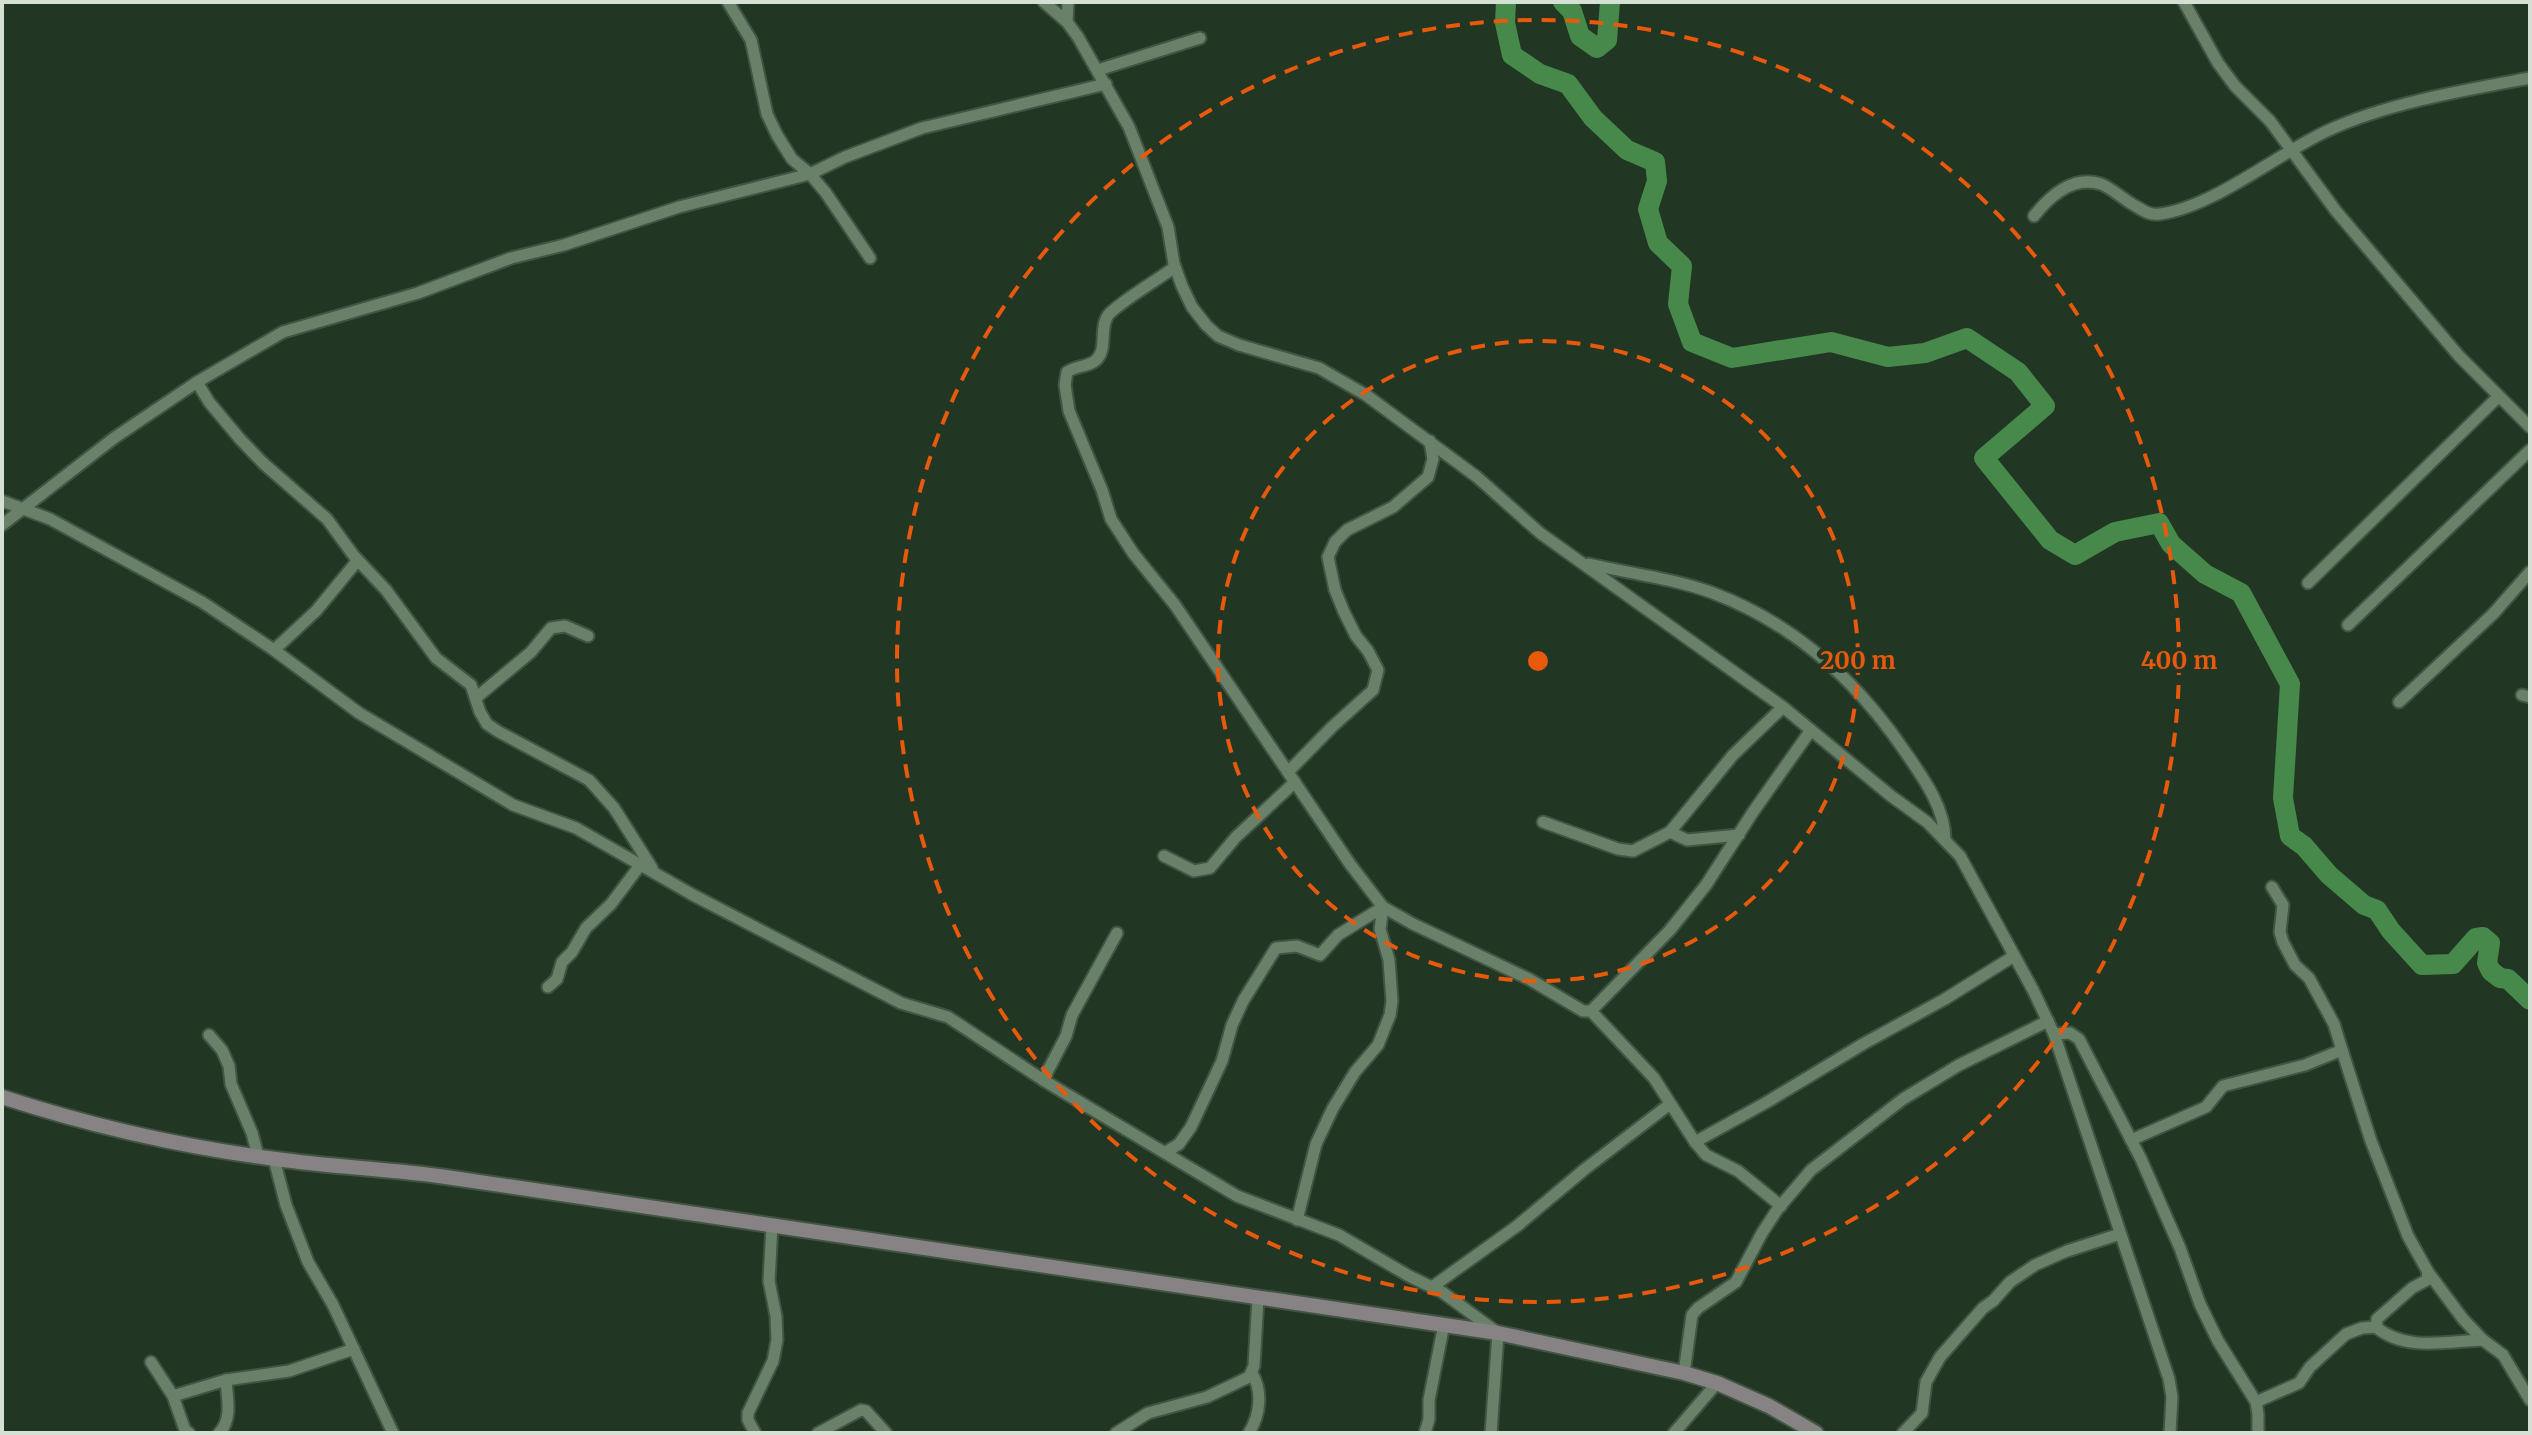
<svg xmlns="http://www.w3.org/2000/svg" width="2532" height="1435" viewBox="0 0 2532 1435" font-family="Merriweather,serif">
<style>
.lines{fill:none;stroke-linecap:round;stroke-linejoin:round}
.river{stroke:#47894b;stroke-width:20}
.street-casing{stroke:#425443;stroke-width:15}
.secondary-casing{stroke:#425443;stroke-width:18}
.street{stroke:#698169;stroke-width:11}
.secondary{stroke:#878384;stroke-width:14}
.ring{fill:none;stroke:#e8590c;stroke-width:4;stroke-dasharray:14 10}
.centre{fill:#e8590c;stroke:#223723;stroke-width:4}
.ring-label{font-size:24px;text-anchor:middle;font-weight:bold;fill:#e8590c;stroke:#223723;stroke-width:8;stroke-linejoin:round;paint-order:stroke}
</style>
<rect width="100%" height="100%" fill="#223723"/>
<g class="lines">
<g class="river">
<polyline points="1506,2 1505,23 1512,55 1540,74 1568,84 1593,118 1627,150 1655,162 1657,181 1648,209 1658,243 1682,266 1678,304 1692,342 1732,358 1831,342 1888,357 1925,353 1967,338 2018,372 2045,406 1984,458 2050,540 2075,555 2115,532 2159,523 2171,544 2205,574 2241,593 2290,684 2283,798 2290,836 2304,846 2329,875 2364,905 2377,910 2391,931 2422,965 2453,964 2476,938 2483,937 2490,943 2487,963 2491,971 2500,978 2508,979 2530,1000"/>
<polyline points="1563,2 1572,11 1580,36 1597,48 1607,40 1610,2"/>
</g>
<g class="street-casing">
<g id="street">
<polyline points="728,2 751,40 767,114 777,135 792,159 810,174 826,193 870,258"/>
<polyline points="1044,2 1067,22 1078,37 1129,127 1168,227 1174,264 1182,286 1192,307 1206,325 1218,336 1239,345 1319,368 1366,395 1477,477 1540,533 1783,707 1891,796 1927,822 1960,856 2033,990 2054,1034 2169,1379 2172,1397 2170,1433"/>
<polyline points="2184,2 2218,63 2235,86 2270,121 2336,211 2459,356 2530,427"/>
<polyline points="1067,22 1068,2"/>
<polyline points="1098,70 1200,38"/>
<path d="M 2034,216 C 2049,197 2073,175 2101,184 C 2111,188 2122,198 2132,204 C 2141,209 2149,216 2160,214 C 2214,207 2278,153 2329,130 C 2388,103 2465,90 2530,78"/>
<path d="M 1175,267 C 1157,280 1123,300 1109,314 C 1098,327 1109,350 1095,361 C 1087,367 1075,366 1067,372 L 1065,385 L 1069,411 L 1102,490 L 1111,519 L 1133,553 L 1175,605 L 1350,864 L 1383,907 L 1413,924 L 1529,979 L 1583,1011 L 1591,1011 L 1670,930 L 1706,885 L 1753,812 L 1811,730"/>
<polyline points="197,382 209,402 240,439 263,463 327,519 354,556 386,590 436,658 471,685 480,712 487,724 499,732 589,780 614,808 652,868"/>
<polyline points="2,501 50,519 202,602 274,650 359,713 513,805 576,828 693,895 901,1003 948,1017 1043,1080 1237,1196 1339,1235 1409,1276 1442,1292 1498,1333 1491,1433"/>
<polyline points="2,525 114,438 197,382 283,332 418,293 511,258 564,245 679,207 810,174 845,157 922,128 1106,84"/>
<path d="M 1589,564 C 1628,573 1676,579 1713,593 C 1795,624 1858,682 1906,753 C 1924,779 1945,808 1945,840"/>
<polyline points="2308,583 2499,396"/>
<polyline points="2348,625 2530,450"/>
<polyline points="274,650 316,611 358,560"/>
<polyline points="2522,695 2530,697"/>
<polyline points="477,697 531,652 551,628 565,626 588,636"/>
<polyline points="2399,702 2493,614 2530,572"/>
<polyline points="1288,772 1332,727 1373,690 1378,670 1368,651 1356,636 1344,612 1335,590 1328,557 1335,542 1347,530 1393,507 1428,477 1433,459 1430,441"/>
<polyline points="1543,822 1618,849 1633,851 1670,832 1687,840 1739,835"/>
<polyline points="1670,832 1733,755 1783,707"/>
<polyline points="1164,856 1194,871 1210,868 1236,837 1295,782"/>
<polyline points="2272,887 2283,905 2280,932 2283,942 2295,965 2309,978 2334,1024 2342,1050"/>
<polyline points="548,987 557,979 562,962 572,952 586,928 611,904 641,864"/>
<polyline points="1591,1011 1654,1078 1695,1142 1706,1155 1738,1171 1781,1206"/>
<polyline points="2054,1034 2070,1033 2079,1039 2141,1159 2180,1248 2200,1304 2218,1341 2256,1402 2258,1414 2258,1433"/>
<polyline points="209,1035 222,1050 229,1066 231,1084 252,1133 258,1156"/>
<polyline points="1043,1080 1066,1036 1072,1015 1117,933"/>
<polyline points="2131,1140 2206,1107 2223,1086 2305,1065 2342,1050 2371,1141 2408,1236 2428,1272 2463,1319 2483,1340 2503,1355 2530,1400"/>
<polyline points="1695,1142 1767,1102 1863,1044 1945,999 2014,956"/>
<polyline points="1166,1152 1179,1144 1191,1127 1222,1061 1232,1025 1243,1001 1276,948 1297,946 1320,955 1338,935 1383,907"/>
<polyline points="274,1159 286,1205 308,1262 333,1305 393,1433"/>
<polyline points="1297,1220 1316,1144 1333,1108 1355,1072 1378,1045 1390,1015 1392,1001 1389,960 1380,929 1383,907"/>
<path d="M 2428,1272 L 2427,1280 L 2412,1288 L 2377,1319 L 2376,1327 C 2405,1352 2448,1341 2483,1340"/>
<polyline points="1432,1287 1517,1226 1585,1169 1670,1104"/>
<polyline points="151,1362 173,1396 185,1430 189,1433"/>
<polyline points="1684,1373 1692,1315 1698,1308 1736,1282 1762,1233 1777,1210 1811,1170 1903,1099 1959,1065 2048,1021"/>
<polyline points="173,1396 226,1380 289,1371 354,1349"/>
<polyline points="2256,1402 2299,1383 2310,1367 2346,1334 2362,1328 2376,1327"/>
<path d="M 219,1433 C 233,1419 227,1398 226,1380"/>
<polyline points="755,1433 748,1420 748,1413 773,1361 777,1340 776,1316 769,1281 772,1225"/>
<polyline points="818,1433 861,1410 866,1411 886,1433"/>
<polyline points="1116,1433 1148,1413 1207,1397 1249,1377 1254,1366 1258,1298"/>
<path d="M 1249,1433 C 1260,1415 1263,1392 1252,1373"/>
<polyline points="1425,1433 1429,1419 1429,1400 1444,1324"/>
<polyline points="1674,1433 1717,1383"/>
<polyline points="1903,1433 1922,1413 1926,1382 1940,1357 1983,1308 1993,1301 2010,1282 2035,1265 2067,1251 2120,1234"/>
</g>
</g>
<g class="secondary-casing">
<path id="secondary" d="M 2,1097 C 91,1126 182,1147 276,1159 C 332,1167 389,1169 446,1177 L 1498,1333 L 1684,1373 L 1717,1383 L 1769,1406 L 1816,1433"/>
</g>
<use href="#street" class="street"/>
<use href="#secondary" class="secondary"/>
</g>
<g class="ring">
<circle cx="1538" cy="661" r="320"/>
<circle cx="1538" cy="661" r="641"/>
</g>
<circle cx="1538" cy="661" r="12" class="centre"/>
<g class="ring-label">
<text x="1858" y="669">200 m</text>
<text x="2179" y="669">400 m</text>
</g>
<rect width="2532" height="1435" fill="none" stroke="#d3e0d3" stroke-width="8"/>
</svg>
